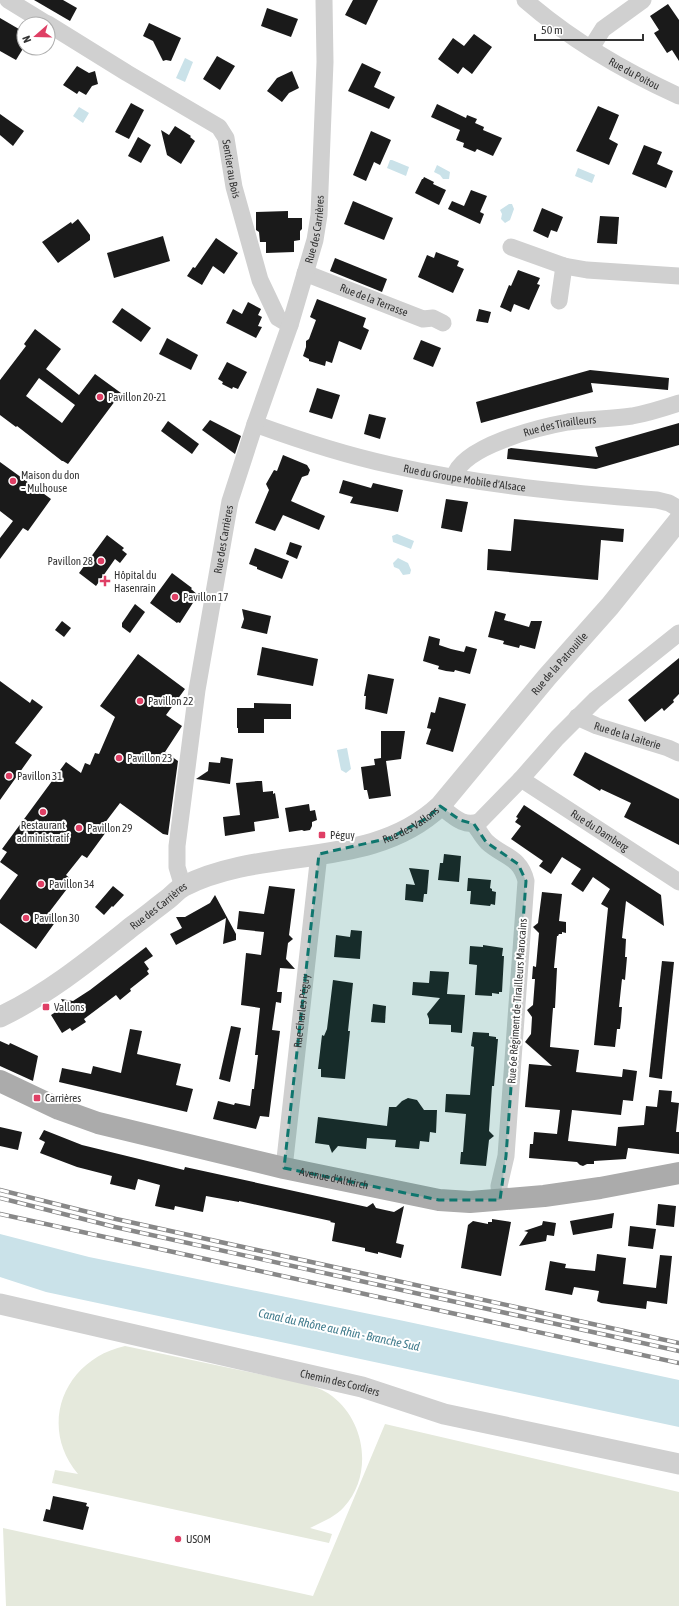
<svg xmlns="http://www.w3.org/2000/svg" width="679" height="1606" viewBox="0 0 679 1606" font-family="'Asap Condensed',sans-serif">
<style>
.green{fill:#e5e9dc}
.water{fill:#cae2e9}
.building{fill:#1a1a1a;fill-rule:evenodd}
.lines{fill:none;stroke-linecap:round;stroke-linejoin:round}
.minor{stroke:#d0d0d0;stroke-width:17}
.tertiary{stroke:#d0d0d0;stroke-width:21}
.primary{stroke:#ababab;stroke-width:22}
.rail-casing{stroke:#888;stroke-width:4.5}
.rail{stroke:#fff;stroke-width:3;stroke-dasharray:9;stroke-linecap:butt}
.marked{fill:#0f766e;fill-opacity:0.2;stroke:#0f766e;stroke-width:3;stroke-dasharray:8 5;stroke-linejoin:round}
.poi-dot{fill:#df3f65;stroke:#fff;stroke-width:1.5}
.labels{text-anchor:middle;stroke-width:4;stroke-linejoin:round;paint-order:stroke}
.street-label{font-size:11px;fill:#333;stroke:#fff}
.poi-label{font-size:11px;fill:#333;stroke:#fff;text-anchor:start}
.water-label{font-size:12px;font-style:italic;fill:#407b8c;stroke:#fff}
</style>
<rect width="100%" height="100%" fill="#fff"/>
<g class="green">
<path d="M 125,1346 L 302,1383 C 312,1386 323,1389 332,1396 C 366,1422 373,1475 344,1507 C 335,1517 322,1522 310,1528 L 332,1534 L 329,1543 L 52,1483 L 55,1470 L 78,1474 C 37,1425 65,1359 125,1346 Z"/>
<polygon points="385,1424 679,1492 679,1606 6,1606 3,1528 313,1596"/>
</g>
<g class="water">
<polygon points="185,58 193,62 185,82 176,78"/>
<polygon points="79,107 89,113 83,123 73,116"/>
<polygon points="390,160 392,160 409,167 406,176 387,168"/>
<polygon points="437,165 450,172 449,179 443,179 440,175 434,172"/>
<polygon points="578,168 595,175 592,183 575,176"/>
<polygon points="509,204 512,204 514,209 510,220 505,223 501,219 502,214 500,210"/>
<polygon points="397,534 414,541 411,549 393,542 392,536"/>
<polygon points="398,558 408,563 411,570 410,574 403,575 399,569 394,567 393,563"/>
<polygon points="347,748 351,769 346,773 341,770 337,750"/>
<polygon points="0,1234 89,1257 404,1321 679,1380 679,1427 46,1292 0,1277"/>
</g>
<g class="building">
<polygon points="34,0 63,0 77,8 70,21"/>
<polygon points="353,0 378,0 366,25 345,15"/>
<polygon points="668,4 679,20 679,61 672,50 667,53 654,33 659,30 650,16"/>
<polygon points="267,8 298,19 291,37 261,26"/>
<polygon points="0,18 24,32 24,47 16,60 0,51"/>
<polygon points="149,23 181,38 171,61 166,60 163,61 153,41 143,36"/>
<polygon points="474,34 492,47 472,74 463,67 458,74 438,59 453,38 464,46"/>
<polygon points="217,56 235,66 220,90 203,79"/>
<polygon points="362,63 381,72 374,87 395,97 389,109 348,91"/>
<polygon points="77,66 89,73 95,71 98,84 92,86 86,95 79,91 77,94 63,85"/>
<polygon points="292,71 299,88 289,93 282,102 267,91 277,78"/>
<polygon points="131,103 144,110 129,139 115,132"/>
<polygon points="437,104 466,118 467,115 477,119 475,123 484,127 483,130 502,138 493,156 477,149 475,152 463,147 464,143 456,140 460,130 431,117"/>
<polygon points="598,106 619,115 609,139 618,144 609,165 576,151"/>
<polygon points="0,114 24,131 13,146 0,135"/>
<polygon points="175,126 191,136 190,137 195,141 181,164 167,155 161,130 169,135"/>
<polygon points="371,131 391,140 380,165 374,162 366,181 353,175"/>
<polygon points="138,137 151,145 141,163 128,156"/>
<polygon points="644,145 662,152 657,164 673,171 666,188 632,174"/>
<polygon points="424,177 434,182 433,184 446,190 439,205 415,193 422,179 423,179"/>
<polygon points="471,190 487,196 480,212 484,214 480,224 448,209 452,201 464,206"/>
<polygon points="353,201 393,218 384,240 344,224"/>
<polygon points="542,208 563,217 557,232 551,230 548,238 533,231"/>
<polygon points="288,211 288,218 302,218 302,229 300,231 300,240 294,241 294,252 266,253 266,242 260,242 259,232 256,230 256,212"/>
<polygon points="600,216 619,217 617,244 597,243"/>
<polygon points="78,219 90,235 90,240 58,263 42,242 71,222 72,224"/>
<polygon points="163,236 170,261 114,278 107,253"/>
<polygon points="216,238 238,253 224,274 213,266 202,285 187,276 193,267 195,268"/>
<polygon points="436,252 459,261 457,266 464,269 453,293 418,277 427,255 434,258"/>
<polygon points="335,258 387,279 382,292 330,271"/>
<polygon points="518,270 540,278 537,284 540,285 529,310 514,304 511,312 500,307 509,285 511,286"/>
<polygon points="317,299 366,318 363,327 369,330 361,350 339,341 332,363 326,361 325,366 309,361 309,359 303,356 306,347 306,341 309,339 316,320 310,317"/>
<polygon points="248,302 261,309 258,315 262,317 258,326 262,327 256,338 226,323 233,309 242,314"/>
<polygon points="122,308 151,328 141,342 112,322"/>
<polygon points="479,309 491,312 488,323 476,321"/>
<path d="M 35,329 L 61,349 L 46,369 L 79,395 L 95,374 L 121,393 L 68,464 L 63,461 L 62,461 L 17,426 L 16,427 L 0,415 L 0,380 L 26,346 L 24,344 ZM 39,378 L 75,405 L 62,423 L 26,396 Z"/>
<polygon points="167,338 198,355 191,370 159,354"/>
<polygon points="421,340 441,348 433,367 413,359"/>
<polygon points="227,362 247,372 238,389 233,387 232,389 222,384 223,382 218,379"/>
<polygon points="590,370 669,378 668,390 591,383 593,392 481,423 476,402"/>
<polygon points="317,388 340,395 332,419 309,412"/>
<polygon points="369,414 386,418 380,439 364,434"/>
<polygon points="210,420 241,436 235,454 202,430"/>
<polygon points="168,421 199,444 192,454 161,431"/>
<polygon points="679,423 679,445 596,469 507,459 508,449 511,448 598,457 595,447"/>
<polygon points="283,455 307,465 310,470 308,475 302,477 291,501 325,516 319,530 283,515 275,531 255,523 269,490 266,484 274,470 277,471"/>
<polygon points="0,462 51,499 28,531 23,528 0,559 0,538 13,521 0,511"/>
<polygon points="343,480 371,488 373,483 403,490 398,512 350,503 353,497 339,493"/>
<polygon points="446,499 468,502 462,532 441,528"/>
<polygon points="514,519 624,529 623,542 601,540 598,580 487,570 488,549 511,551"/>
<polygon points="107,535 124,548 122,550 127,554 120,563 115,559 96,586 79,573"/>
<polygon points="290,542 302,546 297,559 286,554"/>
<polygon points="255,548 289,561 282,579 257,569 257,567 249,564"/>
<polygon points="172,573 192,588 191,589 198,595 180,623 178,622 177,623 150,603"/>
<polygon points="135,604 145,612 130,633 122,627 122,623"/>
<polygon points="242,609 271,616 267,634 241,628 244,619"/>
<polygon points="495,611 506,614 504,620 529,627 531,621 542,621 535,649 520,645 519,648 503,644 504,641 488,637"/>
<polygon points="62,621 71,628 64,637 55,630"/>
<polygon points="429,636 440,639 439,645 451,649 464,652 466,646 477,649 470,674 455,670 454,672 446,671 438,669 439,666 423,661"/>
<polygon points="262,647 318,659 313,686 257,675"/>
<polygon points="138,654 185,689 166,715 182,726 165,752 178,761 168,835 163,834 120,803 101,828 106,832 87,858 82,855 66,875 73,881 47,915 56,921 36,949 0,923 0,900 18,875 0,862 7,852 2,849 66,762 81,773 85,763 90,765 95,753 99,754 115,717 100,706"/>
<polygon points="679,658 679,694 673,700 674,702 664,711 662,708 645,722 628,700"/>
<polygon points="368,674 394,679 387,714 365,709 366,696 364,696"/>
<polygon points="0,681 30,703 32,699 43,707 15,743 32,755 0,800"/>
<polygon points="439,697 466,704 453,752 426,744 431,729 427,728 431,712 435,713"/>
<polygon points="254,703 291,704 291,719 264,719 264,733 238,733 238,728 237,728 237,708 254,708"/>
<polygon points="381,731 405,731 401,759 386,761 391,796 369,799 367,790 364,790 361,767 375,765 374,759 381,758"/>
<polygon points="585,752 679,799 679,845 624,817 631,803 601,789 600,791 573,775"/>
<polygon points="221,757 233,759 230,784 196,779 208,771 209,762 220,763"/>
<polygon points="258,781 262,781 263,792 273,791 273,794 275,793 279,818 254,822 255,831 225,836 223,817 240,815 236,783"/>
<polygon points="309,804 310,811 315,810 317,820 312,822 312,826 310,830 304,831 302,830 289,832 285,808"/>
<polygon points="524,805 661,895 664,926 626,901 622,938 626,939 625,957 627,957 625,980 622,979 619,1007 622,1007 621,1021 620,1029 617,1029 615,1047 594,1045 608,908 601,904 610,889 593,877 583,892 571,884 581,869 562,857 551,874 539,866 543,861 511,839 521,826 515,822 518,818 516,817"/>
<polygon points="444,854 461,856 459,882 438,880 440,863 443,863"/>
<polygon points="409,868 429,870 427,894 424,894 423,902 405,900 406,884 415,885"/>
<polygon points="468,878 491,880 490,888 492,889 492,891 496,892 495,905 491,904 490,906 470,904 471,891 467,891"/>
<polygon points="113,886 124,895 113,907 112,906 104,915 95,907"/>
<polygon points="269,886 295,889 289,935 293,939 288,943 286,959 295,969 280,968 277,992 282,992 281,1003 276,1002 272,1030 280,1031 269,1117 260,1116 256,1129 213,1119 218,1101 234,1105 235,1103 250,1106 252,1089 254,1089 258,1055 255,1055 260,1008 241,1005 246,953 261,955 264,932 237,929 239,911 264,914"/>
<polygon points="542,892 562,894 559,921 566,922 566,933 562,932 562,934 559,934 558,936 557,936 554,968 557,968 555,1008 553,1008 550,1047 579,1050 576,1072 622,1077 623,1069 637,1071 633,1101 623,1100 621,1115 572,1110 568,1141 616,1146 618,1127 644,1125 646,1106 657,1107 659,1090 672,1091 671,1102 679,1103 676,1132 679,1132 679,1154 628,1148 626,1159 594,1161 594,1164 587,1164 583,1166 580,1165 577,1162 529,1158 530,1144 533,1144 534,1132 557,1134 560,1110 525,1107 529,1064 552,1066 525,1042 531,1034 532,1017 527,1010 533,1005 535,979 532,979 533,966 536,967 539,933 533,927 538,923"/>
<polygon points="215,895 236,934 236,940 223,944 226,918 176,945 170,934 182,928 176,917 185,917 210,903"/>
<polygon points="351,930 362,931 360,959 334,957 336,935 350,937"/>
<polygon points="483,945 503,948 502,956 504,956 502,992 499,992 499,994 492,993 492,996 475,995 477,965 469,964 470,946 483,947"/>
<polygon points="146,947 153,956 144,962 149,969 147,971 149,974 130,989 131,991 120,1000 116,995 84,1019 86,1022 72,1031 70,1028 62,1033 51,1015 65,1006 61,999 73,1001 90,990"/>
<polygon points="662,961 674,962 662,1079 649,1077"/>
<polygon points="430,971 449,972 447,994 465,995 462,1033 451,1032 451,1025 429,1024 429,1019 427,1014 440,998 412,995 413,982 429,983"/>
<polygon points="333,980 353,983 348,1031 350,1031 345,1079 321,1077 321,1069 318,1069 322,1035 324,1036 327,1029"/>
<polygon points="373,1004 386,1006 385,1023 371,1022"/>
<polygon points="231,1026 241,1028 230,1082 219,1079"/>
<polygon points="130,1029 142,1031 137,1054 181,1064 176,1085 193,1089 187,1112 59,1082 62,1068 91,1074 93,1066 121,1073"/>
<polygon points="473,1032 489,1033 489,1036 496,1037 496,1039 498,1039 494,1086 492,1086 489,1131 494,1136 489,1140 486,1166 460,1164 461,1152 463,1152 466,1114 445,1112 446,1094 470,1095 474,1047 471,1046"/>
<polygon points="0,1041 9,1045 10,1043 38,1056 33,1081 0,1066"/>
<polygon points="408,1098 417,1100 424,1110 437,1110 436,1133 430,1132 429,1142 420,1141 419,1149 395,1147 396,1140 367,1138 366,1149 338,1146 332,1153 329,1145 315,1143 318,1117 387,1126 389,1107 396,1107 402,1101"/>
<polygon points="0,1127 22,1132 18,1150 0,1146"/>
<polygon points="44,1130 82,1145 184,1170 185,1167 367,1207 373,1203 376,1208 394,1212 404,1206 396,1243 404,1245 401,1258 378,1252 378,1254 365,1251 365,1248 332,1241 335,1223 330,1222 331,1221 239,1201 239,1202 206,1196 203,1212 175,1206 174,1210 155,1206 160,1185 138,1179 135,1190 110,1184 112,1176 77,1167 40,1153 45,1142 39,1139"/>
<polygon points="658,1204 676,1206 674,1227 656,1225"/>
<polygon points="614,1213 612,1228 573,1235 570,1221"/>
<polygon points="492,1219 511,1222 501,1276 461,1268 468,1225 473,1221 488,1224 488,1222 492,1222"/>
<polygon points="543,1221 556,1223 554,1236 547,1235 546,1241 519,1246 528,1232 524,1231 542,1225"/>
<polygon points="630,1226 656,1229 653,1249 628,1246"/>
<polygon points="597,1254 626,1258 623,1284 656,1288 660,1255 672,1256 667,1304 647,1301 646,1309 601,1303 597,1301 599,1291 574,1287 572,1295 545,1290 550,1261 566,1264 565,1268 595,1271"/>
<polygon points="53,1496 87,1503 86,1506 89,1507 83,1530 43,1521 46,1509 50,1510"/>
</g>
<g class="lines">
<g class="minor">
<polyline points="8,0 47,24"/>
<path id="s1" d="M 525,0 C 571,40 624,71 679,96"/>
<path id="s2" d="M 48,24 L 127,73 L 219,127 L 226,138 L 234,187 L 260,280 L 278,318 L 290,325"/>
<polyline points="591,48 603,29 643,0"/>
<polyline points="511,247 564,266 587,270 679,276"/>
<path id="s3" d="M 305,273 L 423,319 L 433,318 L 443,323"/>
<polyline points="559,301 564,266"/>
<path id="s4" d="M 255,424 C 299,440 345,455 391,465 C 479,485 568,493 657,500 L 669,503 L 679,509"/>
<path id="s5" d="M 454,477 C 462,446 540,427 568,422 C 589,419 611,419 632,416 C 648,413 664,408 679,403"/>
<path id="s6" d="M 577,717 L 597,726 L 668,748 L 679,753"/>
<path id="s7" d="M 521,779 L 679,882"/>
<path d="M 440,806 C 452,815 464,829 480,821 L 521,779 L 557,738 L 595,700 L 679,633"/>
<path d="M 474,824 C 478,829 482,837 487,842 C 503,857 520,856 526,881 L 506,1156 L 499,1186 L 500,1200"/>
<path id="s8" d="M 183,887 L 177,867 L 177,846 L 197,690 L 230,501 L 255,424 L 290,325 L 315,240 L 319,215 L 325,62 L 324,0"/>
<path id="s9" d="M 284,1168 L 319,854"/>
</g>
<g class="tertiary">
<path id="s10" d="M 0,1017 C 50,993 91,959 134,925 C 145,917 156,908 168,899 C 173,895 178,889 184,886 C 265,845 371,871 440,806 L 547,677 L 610,606 L 679,520"/>
<path id="s11" d="M 0,1304 L 362,1387 L 444,1414 L 679,1464"/>
</g>
<path class="primary" id="s12" d="M 0,1081 L 59,1109 L 98,1123 L 284,1168 L 439,1200 L 470,1202 L 544,1196 L 600,1188 L 679,1173"/>
<g class="rail-casing">
<g id="rail">
<polyline points="0,1190 116,1219 679,1343"/>
<polyline points="0,1198 115,1227 679,1351"/>
<polyline points="0,1214 679,1363"/>
</g>
</g>
<use href="#rail" class="rail"/>
</g>
<path class="marked" d="M 440,806 L 460,820 L 474,824 L 486,842 L 518,864 L 526,881 L 506,1156 L 500,1200 L 439,1200 L 284,1168 L 319,854 L 390,838 L 427,818 Z"/>
<g class="poi-dot">
<circle cx="100" cy="397" r="4"/>
<circle cx="13" cy="481" r="4"/>
<circle cx="101" cy="561" r="4"/>
<path d="M103 575h4v4h4v4h-4v4h-4v-4h-4v-4h4z"/>
<circle cx="175" cy="597" r="4"/>
<circle cx="140" cy="701" r="4"/>
<circle cx="119" cy="758" r="4"/>
<circle cx="9" cy="776" r="4"/>
<circle cx="43" cy="812" r="4"/>
<circle cx="79" cy="828" r="4"/>
<rect x="318" y="831" width="8" height="8" rx="2"/>
<circle cx="41" cy="884" r="4"/>
<circle cx="26" cy="918" r="4"/>
<rect x="42" y="1003" width="8" height="8" rx="2"/>
<rect x="33" y="1094" width="8" height="8" rx="2"/>
<circle cx="178" cy="1539" r="4"/>
</g>
<g class="labels">
<g class="street-label">
<text dy="4" stroke="none"><textPath href="#s1" startOffset="132">Rue du Poitou</textPath></text>
<text dy="4" stroke="none"><textPath href="#s2" startOffset="244">Sentier au Bois</textPath></text>
<text dy="4" stroke="none"><textPath href="#s8" startOffset="676">Rue des Carrières</textPath></text>
<text dy="4" stroke="none"><textPath href="#s3" startOffset="74">Rue de la Terrasse</textPath></text>
<text dy="4" stroke="none"><textPath href="#s5" startOffset="122">Rue des Tirailleurs</textPath></text>
<text dy="4" stroke="none"><textPath href="#s4" startOffset="217">Rue du Groupe Mobile d'Alsace</textPath></text>
<text dy="4" stroke="none"><textPath href="#s8" startOffset="352">Rue des Carrières</textPath></text>
<text dy="4" stroke="none"><textPath href="#s10" startOffset="684">Rue de la Patrouille</textPath></text>
<text dy="4" stroke="none"><textPath href="#s6" startOffset="54">Rue de la Laiterie</textPath></text>
<text dy="4" stroke="none"><textPath href="#s10" startOffset="463">Rue des Vallons</textPath></text>
<text dy="4" stroke="none"><textPath href="#s7" startOffset="94">Rue du Damberg</textPath></text>
<text dy="4" stroke="none"><textPath href="#s10" startOffset="194">Rue des Carrières</textPath></text>
<text transform="translate(517 1001) rotate(-86)" y="4">Rue 6e Régiment de Tirailleurs Marocains</text>
<text dy="4" stroke="none"><textPath href="#s9" startOffset="158">Rue Charles Péguy</textPath></text>
<text dy="4" stroke="none"><textPath href="#s12" startOffset="349">Avenue d'Altkirch</textPath></text>
<text dy="4" stroke="none"><textPath href="#s11" startOffset="349">Chemin des Cordiers</textPath></text>
</g>
<g class="poi-label">
<text x="108" y="401">Pavillon 20-21</text>
<text x="21" y="479">Maison du don<tspan x="21" dy="13">– Mulhouse</tspan></text>
<text x="93" y="565" text-anchor="end">Pavillon 28</text>
<text x="114" y="579">Hôpital du<tspan x="114" dy="13">Hasenrain</tspan></text>
<text x="183" y="601">Pavillon 17</text>
<text x="148" y="705">Pavillon 22</text>
<text x="127" y="762">Pavillon 23</text>
<text x="17" y="780">Pavillon 31</text>
<text x="43" y="829" text-anchor="middle">Restaurant<tspan x="43" dy="13">administratif</tspan></text>
<text x="87" y="832">Pavillon 29</text>
<text x="330" y="839">Péguy</text>
<text x="49" y="888">Pavillon 34</text>
<text x="34" y="922">Pavillon 30</text>
<text x="54" y="1011">Vallons</text>
<text x="45" y="1102">Carrières</text>
<text x="186" y="1543">USOM</text>
</g>
<g class="water-label">
<text transform="translate(339 1330) rotate(12)" y="4">Canal du Rhône au Rhin - Branche Sud</text>
</g>
</g>
<g transform="translate(36 36) rotate(250)"><circle r="19" fill="#ffffff" stroke="#adadad"/>
<path d="M0-3L7 15L0 10L-7 15Z" fill="#df3f65"/>
<text y="-6" font-size="11" font-weight="bold" text-anchor="middle" fill="#333333">N</text>
</g>
<path d="M535 34v6h108v-6" fill="none" stroke="#333333" stroke-width="2"/>
<text x="541" y="34" font-size="12" fill="#333333" stroke="#ffffff" stroke-width="3" paint-order="stroke">50 m</text>
</svg>
